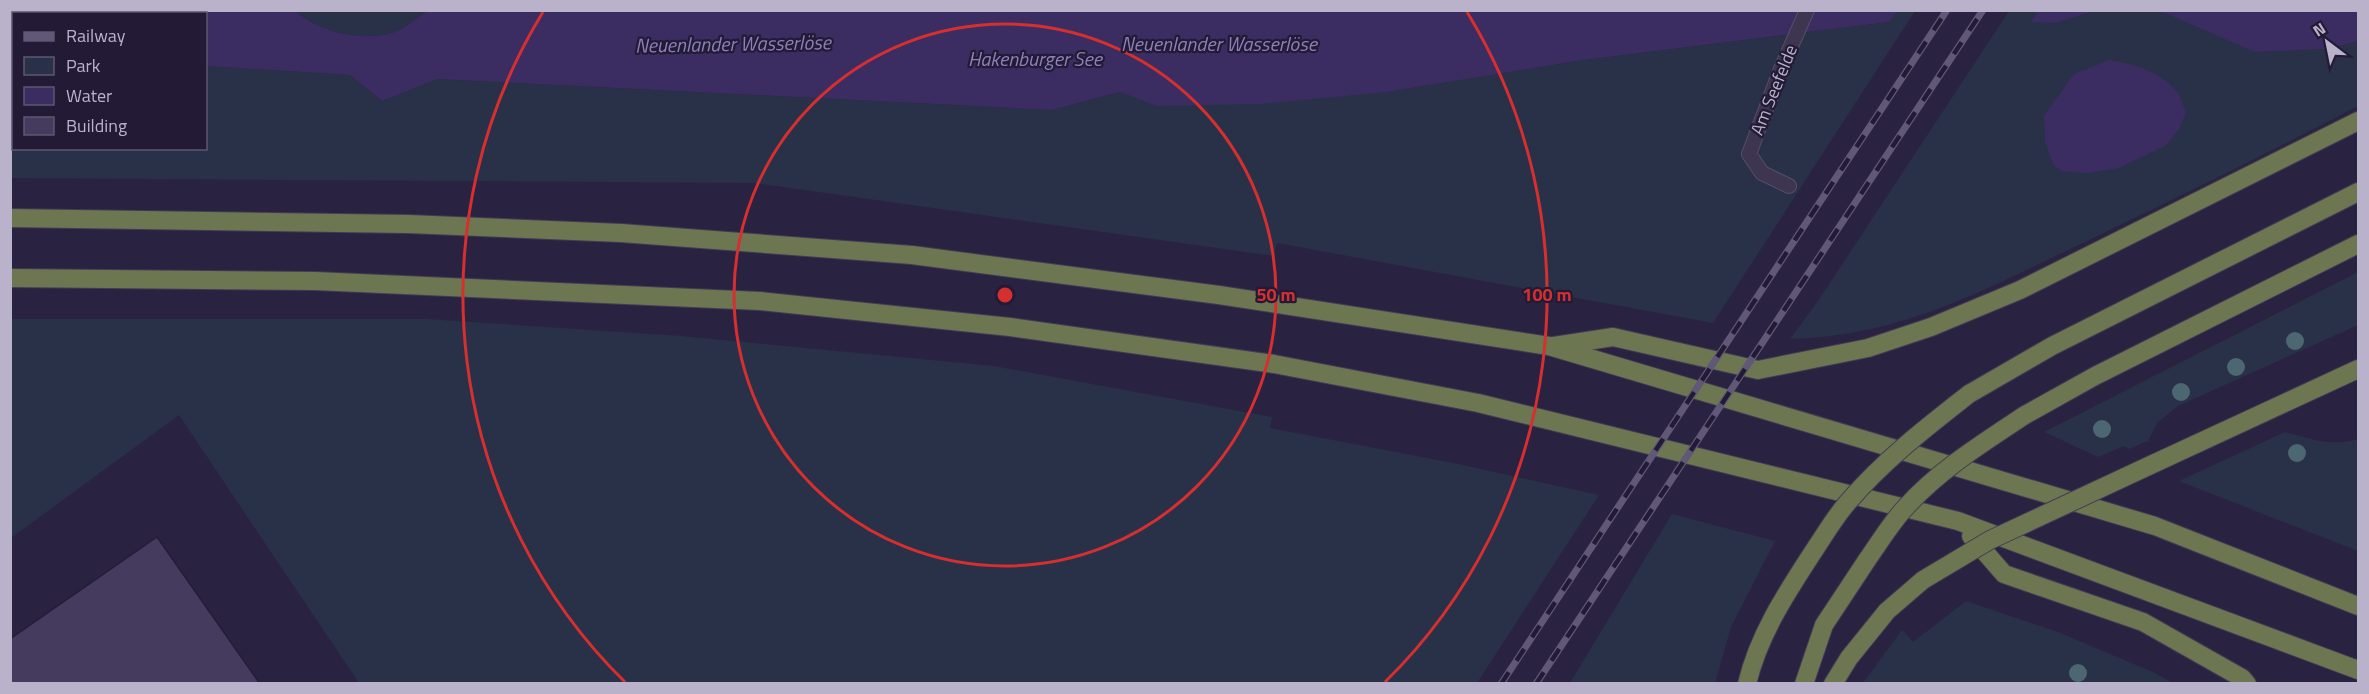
<svg xmlns="http://www.w3.org/2000/svg" width="2369" height="694" viewBox="0 0 2369 694" font-family="'Titillium Web',sans-serif">
<style>
.green{fill:#283147;fill-rule:evenodd}
.water{fill:#3b2d61}
.building{fill:#453b5f;stroke:#251d38;stroke-width:1.5}
.lines{fill:none;stroke-linecap:round;stroke-linejoin:round}
.lane-casing{stroke:#564e68;stroke-width:16}
.highway-casing{stroke:#433b55;stroke-width:20}
.lane{stroke:#3e3651;stroke-width:14}
.highway{stroke:#6c7752;stroke-width:18}
.rail-casing{stroke:#615878;stroke-width:7}
.rail{stroke:#231b36;stroke-width:4.5;stroke-dasharray:14;stroke-linecap:butt}
.highway-bridge-casing{stroke:#433b55;stroke-width:20;stroke-linecap:butt}
.highway-bridge{stroke:#6c7752;stroke-width:18}
.tree{fill:#4c6772}
.ring{fill:none;stroke:#d52f30;stroke-width:3}
.labels{text-anchor:middle;stroke-width:4.5;stroke-linejoin:round;paint-order:stroke}
.street-label{font-size:18px;fill:#bab2cb;stroke:#231b36}
.water-label{font-size:20px;font-style:italic;fill:#8e7fba;stroke:#231b36}
.centre{fill:#d52f30;stroke:#231b36;stroke-width:3}
.ring-label{font-size:18px;text-anchor:middle;font-weight:bold;fill:#d52f30;stroke:#231b36;stroke-width:4.5;stroke-linejoin:round;paint-order:stroke}
</style>
<rect width="100%" height="100%" fill="#2a2241"/>
<g class="green">
<polygon points="11,11 86,11 86,14 14,14 13,49 11,50"/>
<path d="M 295,11 L 429,11 C 417,18 402,31 388,34 C 357,41 319,31 295,11 Z"/>
<polygon points="1898,11 1915,11 1713,323 1277,243 1274,256 754,183 11,178 10,99 13,98 14,148 206,148 206,66 350,75 382,101 438,79 1052,110 1120,92 1156,106 1387,92 1584,60 1889,22"/>
<path d="M 2009,11 L 2039,11 L 2032,22 L 2094,11 L 2160,11 L 2256,52 L 2328,49 L 2358,41 L 2358,106 C 2268,153 2177,198 2085,242 C 1985,289 1903,336 1790,339 L 1818,301 ZM 2138,158 C 2112,172 2092,173 2062,171 Z"/>
<polygon points="2358,272 2358,325 2178,406 2158,422 2148,441 2129,449 2124,446 2098,457 2044,432"/>
<polygon points="10,319 427,319 681,336 994,366 1272,417 1270,428 1453,463 1599,495 1477,683 359,683 179,415 11,538"/>
<path d="M 2285,432 C 2310,439 2332,447 2358,439 L 2358,551 L 2179,481 Z"/>
<polygon points="1672,514 1775,541 1731,627 1715,683 1570,683"/>
<polygon points="1966,601 2058,632 2155,673 2173,683 1863,683 1902,630 1913,642"/>
</g>
<g class="water">
<path d="M 86,10 L 295,11 C 319,31 357,41 388,34 C 402,31 417,18 429,10 L 1898,11 L 1889,22 L 1584,60 L 1387,92 L 1259,104 L 1156,106 L 1120,92 L 1052,110 L 438,79 L 382,101 L 350,75 L 206,66 L 206,14 L 86,14 Z"/>
<polygon points="2039,10 2094,10 2094,11 2055,23 2031,22"/>
<polygon points="2160,11 2358,11 2358,41 2328,49 2255,52"/>
<path d="M 2109,60 C 2133,63 2165,73 2179,95 C 2182,101 2184,108 2186,113 L 2179,129 L 2165,146 L 2119,168 L 2088,173 L 2062,171 L 2053,165 L 2045,141 L 2044,116 L 2074,74 Z"/>
</g>
<polygon class="building" points="157,537 260,684 10,684 10,639"/>
<g class="lines">
<g class="lane-casing">
<polyline id="lane" points="1789,186 1762,173 1749,154 1781,69 1807,10"/>
</g>
<g class="highway-casing">
<g id="highway">
<polyline points="10,218 408,224 621,233 912,255 1219,295 1549,346 2155,526 2358,606"/>
<polyline points="10,278 315,281 760,301 1010,327 1274,364 1478,403 1958,521 2358,670"/>
<polyline points="1554,346 1613,337 1758,370 1868,348 1931,327 2020,290 2358,121"/>
<polyline points="1969,394 2052,346 2358,192"/>
<polyline points="2025,415 2095,376 2358,244"/>
<polyline points="2155,463 2358,369"/>
<polyline points="1971,536 2004,574 2143,622 2242,678 2247,684"/>
<path d="M 1747,684 C 1759,633 1789,589 1817,546"/>
<polyline points="1804,684 1824,625 1867,560"/>
<polyline points="1833,684 1849,658 1887,611 1923,580"/>
</g>
</g>
<use href="#lane" class="lane"/>
<use href="#highway" class="highway"/>
<g class="rail-casing">
<g id="rail">
<polyline points="1501,684 1947,10"/>
<polyline points="1536,684 1983,10"/>
</g>
</g>
<use href="#rail" class="rail"/>
<g class="highway-bridge-casing">
<g id="highway-bridge">
<path d="M 1817,546 C 1827,531 1837,514 1849,501 C 1884,460 1927,427 1969,394"/>
<path d="M 1867,560 C 1879,543 1891,523 1905,508 C 1939,470 1983,443 2025,415"/>
<polyline points="1923,580 1990,540 2155,463"/>
</g>
</g>
<use href="#highway-bridge" class="highway-bridge"/>
</g>
<g class="tree">
<circle cx="2295" cy="341" r="9"/>
<circle cx="2236" cy="367" r="9"/>
<circle cx="2181" cy="392" r="9"/>
<circle cx="2102" cy="429" r="9"/>
<circle cx="2297" cy="453" r="9"/>
<circle cx="2078" cy="673" r="9"/>
</g>
<g class="ring">
<circle cx="1005" cy="295" r="271"/>
<path d="M625 682A542 542 0 0 1 543 12M1467 12A542 542 0 0 1 1385 682"/>
</g>
<g class="labels">
<g class="street-label">
<text transform="translate(1774 90) rotate(-68)" y="6">Am Seefelde</text>
</g>
<g class="water-label">
<text transform="translate(733 44) rotate(-1)" y="7">Neuenlander Wasserlöse</text>
<text x="1219" y="51">Neuenlander Wasserlöse</text>
<text x="1035" y="66">Hakenburger See</text>
</g>
</g>
<circle cx="1005" cy="295" r="9" class="centre"/>
<g class="ring-label">
<text x="1276" y="301">50 m</text>
<text x="1547" y="301">100 m</text>
</g>
<rect width="2369" height="694" fill="none" stroke="#bab2cb" stroke-width="24"/>
<rect x="12" y="12" width="195" height="138" fill="#231b36" stroke="#5f5772" stroke-width="1.5"/>
<rect x="24" y="32" width="30" height="9" fill="#615878" stroke="#5f5772" stroke-width="1.5"/>
<text x="66" y="42" font-size="18" fill="#bab2cb">Railway</text>
<rect x="24" y="57" width="30" height="18" fill="#283147" stroke="#5f5772" stroke-width="1.5"/>
<text x="66" y="72" font-size="18" fill="#bab2cb">Park</text>
<rect x="24" y="87" width="30" height="18" fill="#3b2d61" stroke="#5f5772" stroke-width="1.5"/>
<text x="66" y="102" font-size="18" fill="#bab2cb">Water</text>
<rect x="24" y="117" width="30" height="18" fill="#453b5f" stroke="#5f5772" stroke-width="1.5"/>
<text x="66" y="132" font-size="18" fill="#bab2cb">Building</text>
<g transform="translate(2327 42) rotate(328)" stroke="#231b36" stroke-width="4.5" paint-order="stroke">
<path d="M0-4.5L10 22L0 15L-10 22Z" fill="#bab2cb"/>
<text y="-9" font-size="16" font-weight="bold" text-anchor="middle" fill="#bab2cb">N</text>
</g>
</svg>
